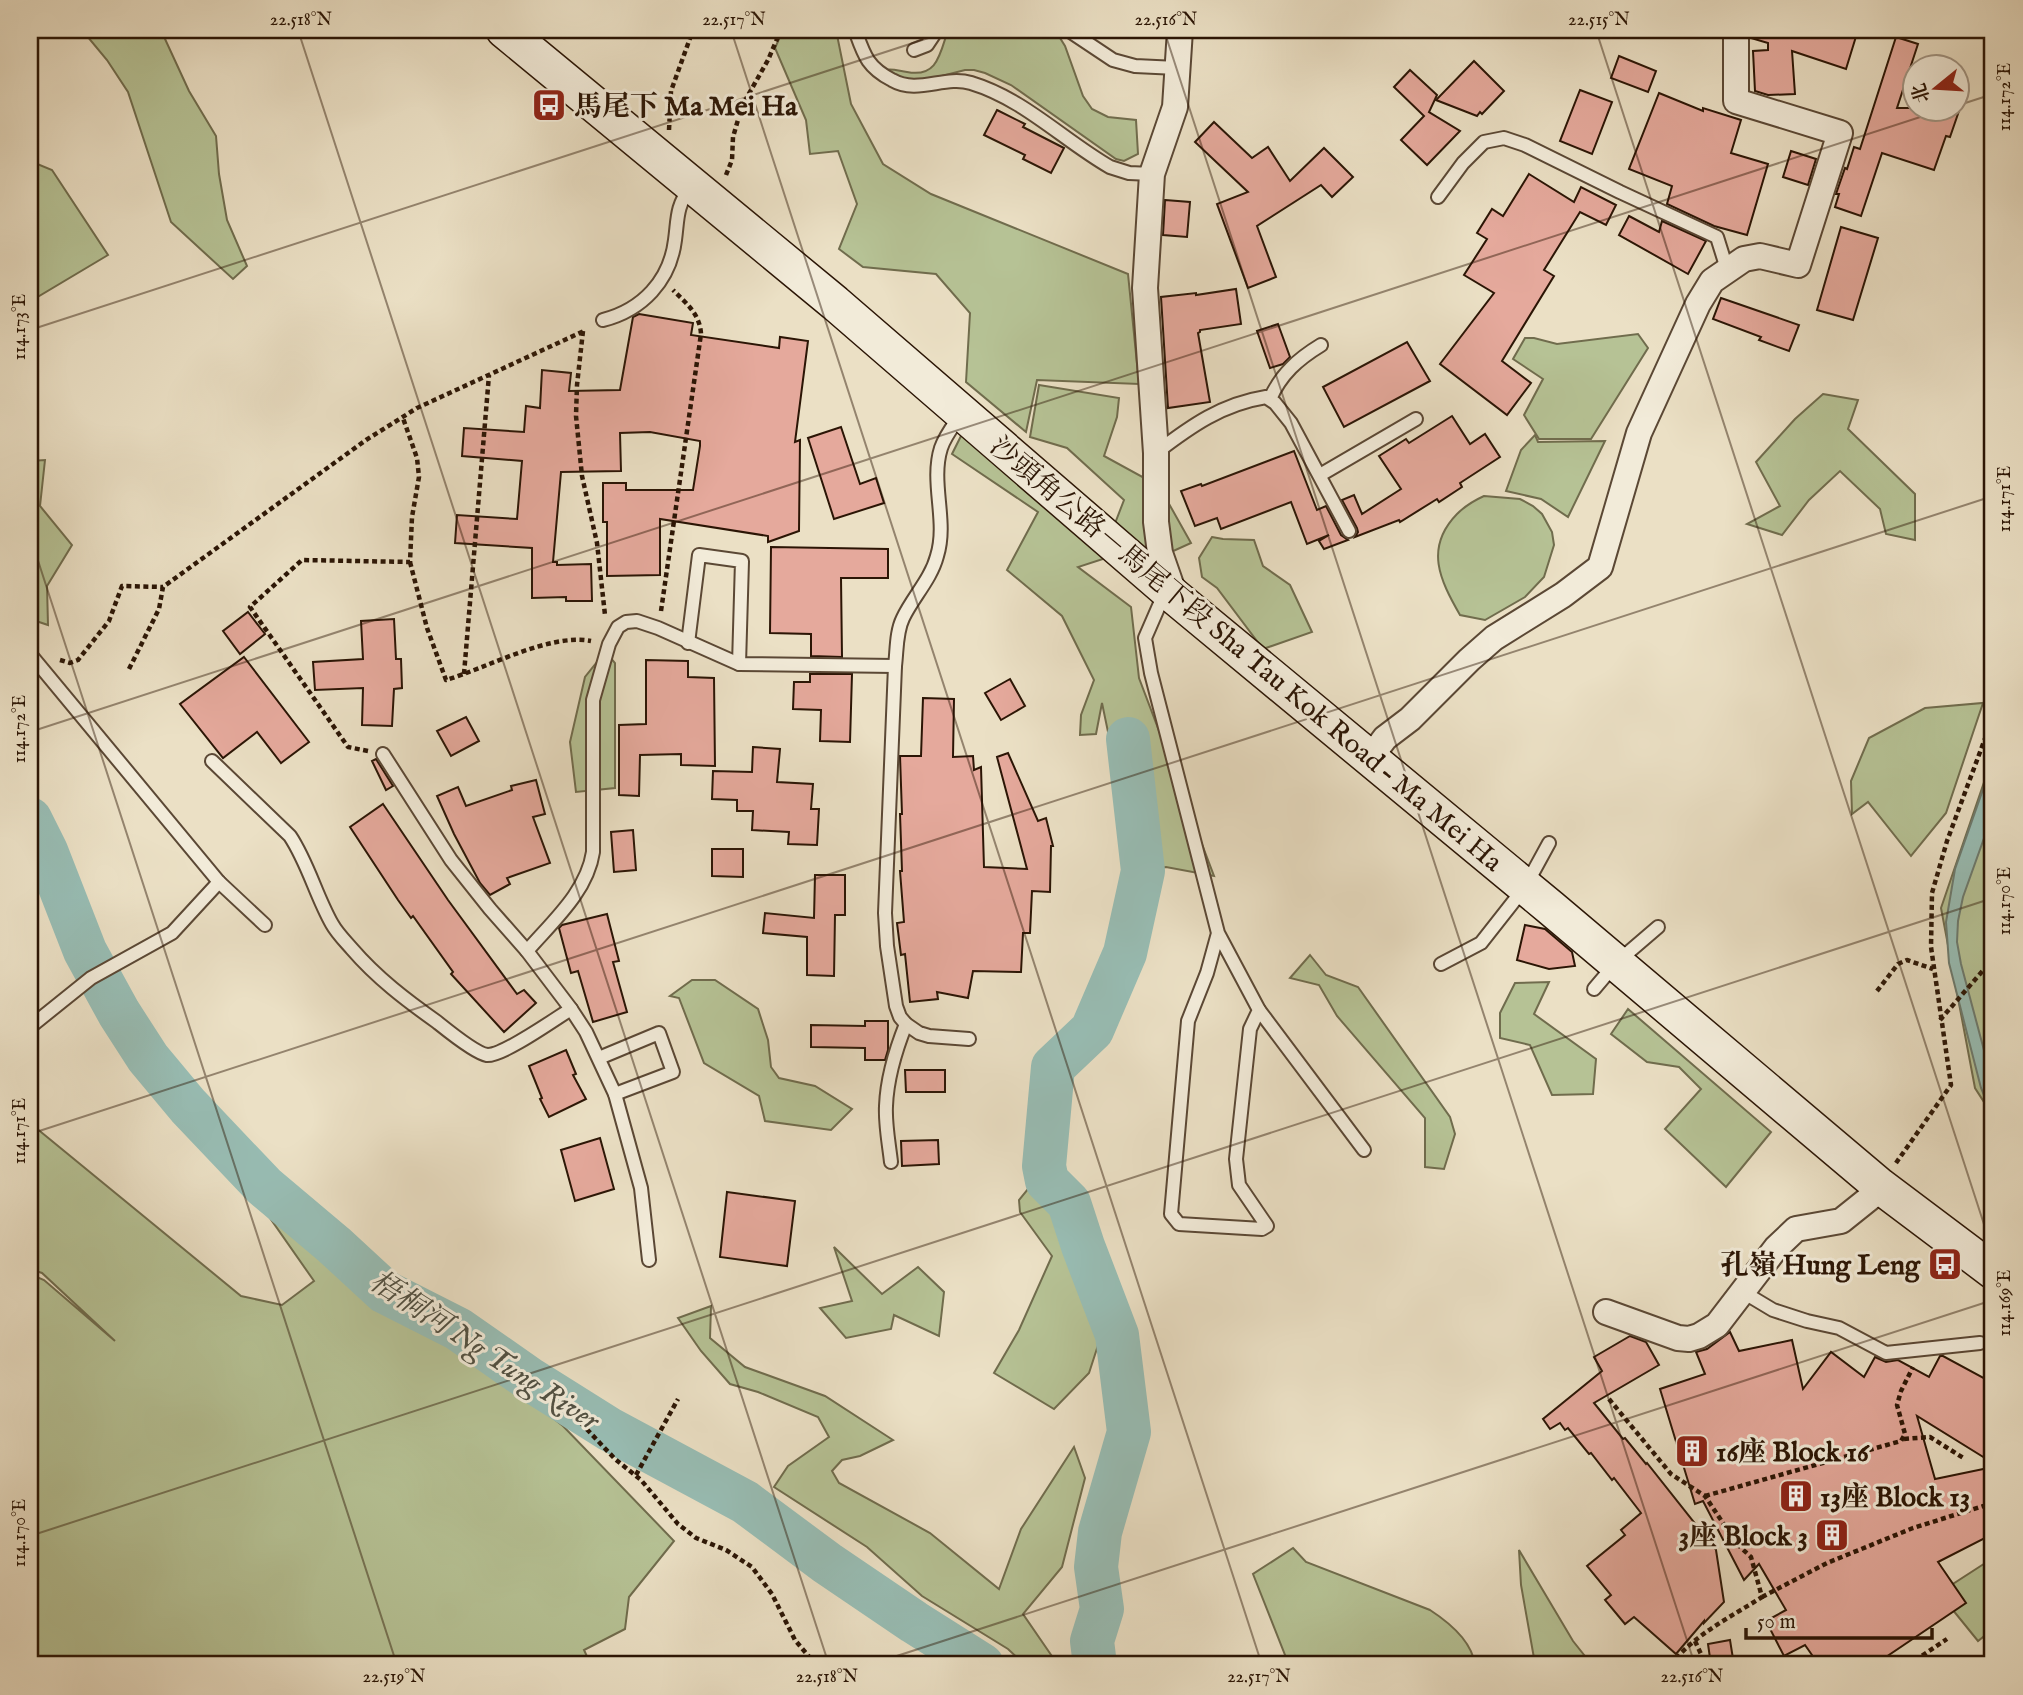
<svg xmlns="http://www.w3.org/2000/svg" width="2023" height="1695" viewBox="0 0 2023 1695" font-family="'IM FELL English','Noto Serif SC',serif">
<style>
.green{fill:#b6c295;stroke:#706c4d;stroke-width:2}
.water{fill:#98bdb4;stroke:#6c7a6e;stroke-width:2}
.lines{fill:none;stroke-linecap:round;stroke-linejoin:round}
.river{stroke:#98bdb4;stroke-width:44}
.building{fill:#e5a99c;stroke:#2b1505;stroke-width:2}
.service-casing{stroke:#5b4835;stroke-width:16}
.minor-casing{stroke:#5b4835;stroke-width:28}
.secondary-casing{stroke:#2b1505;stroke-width:38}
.path{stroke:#2b1505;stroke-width:4.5;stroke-dasharray:5 3.5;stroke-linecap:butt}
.service{stroke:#f2ebd9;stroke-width:12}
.minor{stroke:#f2ebd9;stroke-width:24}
.secondary{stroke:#f2ebd9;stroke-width:35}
.ticks{fill:none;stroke:#2b1505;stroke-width:2;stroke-opacity:0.45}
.labels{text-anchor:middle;stroke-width:6;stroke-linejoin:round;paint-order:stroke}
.poi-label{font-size:28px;font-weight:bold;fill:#2b1505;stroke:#f2ebd9;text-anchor:start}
.street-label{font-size:28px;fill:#2b1505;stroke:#f2ebd9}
.water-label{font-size:30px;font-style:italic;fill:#515042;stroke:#f2ebd9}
.neatline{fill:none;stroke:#2b1505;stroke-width:2.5}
.ticks-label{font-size:18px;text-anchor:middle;fill:#2b1505}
</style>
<rect width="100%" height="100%" fill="#ebe0c5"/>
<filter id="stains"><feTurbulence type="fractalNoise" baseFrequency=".00286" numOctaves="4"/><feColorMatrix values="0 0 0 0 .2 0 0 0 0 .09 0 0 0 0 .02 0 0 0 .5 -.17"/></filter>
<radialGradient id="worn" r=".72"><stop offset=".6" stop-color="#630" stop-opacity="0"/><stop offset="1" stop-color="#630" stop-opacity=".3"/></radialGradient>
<g class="green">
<polygon points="82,30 175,30 165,39 189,91 216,136 219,174 227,220 247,266 233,279 171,222 128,92 107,60"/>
<polygon points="783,30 836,30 851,104 883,164 931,194 1128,274 1139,384 1037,380 1026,432 966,382 970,313 936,274 863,267 839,249 857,204 838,151 810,154 806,120 775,48"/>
<path d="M 948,30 L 1055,30 L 1065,46 L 1083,96 L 1092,109 L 1108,117 L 1136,120 L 1138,154 L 1124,161 L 1116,159 L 1011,85 L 985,73 L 974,70 L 965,70 L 926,80 L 902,80 L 885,70 C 892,68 899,71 907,72 C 938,78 940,53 948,30 Z"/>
<polygon points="30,161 52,170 108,255 36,298 30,308"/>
<polygon points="1638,334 1648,348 1591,439 1539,439 1524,415 1543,379 1513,359 1525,338 1534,338 1557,344"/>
<polygon points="1039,385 1119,398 1117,417 1104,456 1159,486 1191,543 1149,562 1114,526 1124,500 1067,448 1030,437"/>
<polygon points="1823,394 1858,400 1848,429 1915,494 1915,540 1886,534 1880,509 1840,471 1809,500 1782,535 1747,524 1780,506 1756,462 1795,419"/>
<polygon points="970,418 1112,556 1078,567 1131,607 1139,678 1214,876 1166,867 1124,876 1123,804 1102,703 1096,734 1080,735 1081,715 1094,680 1062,616 1007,570 1038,512 952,454"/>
<polygon points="1535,435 1538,442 1605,441 1568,517 1541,499 1506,491 1521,450"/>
<polygon points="45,460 40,506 72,545 47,586 48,625 30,619 30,461"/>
<path d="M 1484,496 L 1520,499 L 1533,506 L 1542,514 L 1552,532 L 1554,545 L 1544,577 L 1525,597 L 1485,620 L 1460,615 C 1440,580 1424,548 1457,514 C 1466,505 1473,501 1484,496 Z"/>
<polygon points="1212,537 1223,539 1254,540 1263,566 1290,585 1312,632 1263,649 1217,588 1202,577 1199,558"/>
<polygon points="601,657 610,657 615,663 615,788 576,792 570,742 585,677"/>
<polygon points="1983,703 1946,813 1911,856 1868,802 1852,814 1851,781 1869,738 1925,708"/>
<polygon points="1993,756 1993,1116 1975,1088 1941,908"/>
<polygon points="1310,955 1326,975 1358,987 1450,1117 1455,1134 1444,1169 1425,1167 1425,1118 1337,1016 1319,985 1290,978"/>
<polygon points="692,980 715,980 758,1009 768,1040 771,1067 779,1078 815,1086 852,1109 831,1130 765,1121 759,1096 704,1063 679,998 670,996"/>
<polygon points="1549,982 1534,1014 1596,1059 1593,1094 1552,1095 1530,1045 1500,1038 1500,1013 1515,983"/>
<polygon points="1628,1009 1771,1132 1726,1187 1665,1129 1701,1089 1679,1067 1647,1062 1611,1034"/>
<polygon points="30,1123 241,1296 282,1305 314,1281 270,1218 295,1191 437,1326 563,1426 674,1541 629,1597 625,1629 584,1650 591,1665 30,1665 30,1274 44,1280 115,1341 42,1273 30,1269"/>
<polygon points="1036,1179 1054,1198 1073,1227 1060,1241 1101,1336 1089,1373 1054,1409 994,1373 1019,1330 1052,1256 1020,1212 1019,1200"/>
<polygon points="834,1247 882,1294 918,1267 944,1292 939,1336 894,1315 891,1329 846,1338 820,1308 852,1301"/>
<polygon points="711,1306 710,1338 745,1367 825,1396 893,1440 860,1456 842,1460 832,1471 839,1483 930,1533 999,1589 1021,1529 1074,1447 1085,1478 1062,1567 1023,1614 1058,1665 1025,1665 1008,1649 922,1596 867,1547 774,1487 788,1466 829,1437 818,1417 758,1392 730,1384 701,1351 678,1318"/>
<path d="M 1293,1548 L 1306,1562 L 1430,1610 C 1450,1623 1472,1641 1475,1665 L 1289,1665 L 1253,1574 Z"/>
<polygon points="1519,1550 1573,1641 1592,1665 1534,1665 1534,1658 1521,1585"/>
<polygon points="1993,1558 1993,1629 1978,1641 1939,1593"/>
</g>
<polygon class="water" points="1993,761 1993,813 1963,897 1958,921 1957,942 1961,964 1993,1084 1993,1117 1981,1088 1949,963 1946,922 1955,869"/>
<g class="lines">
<g class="river">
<polyline points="30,819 46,851 85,951 119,1013 148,1058 188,1106 264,1186 334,1245 385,1292 458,1329 531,1380 609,1429 745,1502 827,1563 914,1622 982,1665"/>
<polyline points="1095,1665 1092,1641 1102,1609 1096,1567 1100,1532 1129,1432 1117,1335 1083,1246 1069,1203 1047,1181 1044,1166 1053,1067 1092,1030 1125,953 1143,871 1128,739"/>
</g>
</g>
<g class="building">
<polygon points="1751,30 1858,30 1846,69 1792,51 1795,94 1768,95 1755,91 1753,51 1768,50 1768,43 1751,38"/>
<polygon points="1896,37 1918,44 1897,108 1960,108 1950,137 1946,136 1934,170 1882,153 1861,216 1835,207 1839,194 1836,194 1845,168 1847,169 1854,147 1860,149"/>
<polygon points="1619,56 1656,71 1648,92 1611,78"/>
<polygon points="1474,61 1504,91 1482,114 1480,112 1477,116 1436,100"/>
<polygon points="1410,70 1437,95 1429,112 1460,131 1427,165 1401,140 1424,116 1394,87"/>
<polygon points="1580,90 1612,102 1592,154 1560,141"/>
<polygon points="1659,93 1703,111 1703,108 1741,120 1731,153 1768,164 1747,235 1714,226 1667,204 1672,186 1629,169"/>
<polygon points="997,110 1025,124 1023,127 1064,148 1051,173 1023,159 1025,155 984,135"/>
<polygon points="1214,122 1252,158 1268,147 1290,181 1324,148 1353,177 1332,197 1321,185 1257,226 1276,277 1248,288 1217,204 1248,192 1195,142"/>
<polygon points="1791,151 1816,159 1808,185 1783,177"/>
<polygon points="1529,174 1574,202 1581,187 1616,205 1606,225 1580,212 1544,270 1554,276 1502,361 1531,383 1507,415 1440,364 1494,293 1464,275 1487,239 1477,233 1492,209 1503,216"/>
<polygon points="1165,200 1190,202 1187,237 1163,235"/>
<polygon points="1629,216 1659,232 1662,221 1706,241 1688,274 1619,235"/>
<polygon points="1841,227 1878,238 1853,320 1817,310"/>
<polygon points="1236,289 1241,324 1200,330 1200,332 1198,333 1210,402 1168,408 1161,297 1196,293 1196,295"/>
<polygon points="1721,298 1799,325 1789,351 1759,340 1761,337 1713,319"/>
<polygon points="639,314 693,323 691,335 779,348 780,337 808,341 795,442 800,440 799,531 768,542 768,536 660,519 660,575 607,576 607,522 603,522 603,483 626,483 626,490 693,490 700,446 700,441 650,432 620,433 621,471 561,472 553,562 557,562 557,565 591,564 592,601 566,601 566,597 532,598 532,548 455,543 457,515 517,519 522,461 462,456 464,428 524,432 526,406 540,408 542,370 571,373 569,391 620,390 633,317"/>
<polygon points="1278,324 1290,357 1283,364 1270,368 1257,331"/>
<polygon points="1407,342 1430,381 1344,427 1323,387"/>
<polygon points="1452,416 1470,444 1485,434 1500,457 1460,483 1462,487 1439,502 1437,499 1400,522 1399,520 1355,537 1358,532 1357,528 1342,500 1354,495 1362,514 1401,489 1379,456 1406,439 1409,443"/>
<polygon points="841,427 860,484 876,478 884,503 834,519 808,438"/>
<polygon points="1294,451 1317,510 1326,506 1341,535 1348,540 1324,549 1319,541 1329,535 1307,544 1291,502 1221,529 1217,518 1195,526 1181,491 1201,484 1202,486"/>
<polygon points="771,547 888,549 888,578 841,578 842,657 811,656 811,634 770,633"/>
<polygon points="248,612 265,634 240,654 223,631"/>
<polygon points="394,619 396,659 401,659 402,688 394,689 392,726 362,725 363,688 315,690 313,662 363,659 361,621"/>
<polygon points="244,657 309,742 281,763 257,732 223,758 180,704"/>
<polygon points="646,660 688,661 688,677 714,678 715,766 681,765 681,754 640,755 639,796 619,795 619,725 646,724"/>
<polygon points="810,674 852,674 850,742 820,741 821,710 793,709 794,682 810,682"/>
<polygon points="1010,679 1025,706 1001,720 985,693"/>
<polygon points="923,698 954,699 953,757 973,756 974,770 981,767 984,867 1027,869 997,757 1008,753 1038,821 1046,818 1053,846 1051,846 1050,892 1032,891 1030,933 1023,933 1021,972 973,971 968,998 937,992 938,999 910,1002 905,954 901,955 897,923 904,922 900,871 902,871 900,814 902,814 900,756 921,756"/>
<polygon points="466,717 479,741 451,756 437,731"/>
<polygon points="753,747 780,749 777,782 813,784 811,809 819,809 817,845 788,844 789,832 752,830 753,811 737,811 737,800 712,799 713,771 752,772"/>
<polygon points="376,759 393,786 386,790 372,761"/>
<polygon points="536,780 545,814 533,817 550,863 507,878 510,884 490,895 480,883 454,834 437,796 458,787 466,806 512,790 511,786"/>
<polygon points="383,804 448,900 517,994 524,990 536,1003 504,1032 451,974 453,972 413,916 411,918 398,900 350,827"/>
<polygon points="633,830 636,870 614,872 611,832"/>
<polygon points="712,849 743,849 743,877 712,876"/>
<polygon points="815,875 845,875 845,915 835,915 834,976 807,975 807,937 763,933 765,913 814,918"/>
<polygon points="607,914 619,961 613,962 627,1012 593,1022 578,971 571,973 559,928 562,925"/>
<polygon points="1525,925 1545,929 1572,952 1575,966 1549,969 1517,960"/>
<polygon points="865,1021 888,1021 888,1050 885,1060 865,1060 865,1048 811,1047 811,1025 865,1026"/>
<polygon points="566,1050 576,1074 573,1075 586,1099 549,1117 540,1099 542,1098 529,1066"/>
<polygon points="905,1070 945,1070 945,1092 906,1092"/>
<polygon points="600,1138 614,1189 575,1201 561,1150"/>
<polygon points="938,1140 939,1164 902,1166 901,1141"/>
<polygon points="727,1192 795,1201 787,1266 720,1257"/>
<polygon points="1730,1332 1739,1351 1792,1340 1803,1389 1831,1352 1864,1377 1875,1357 1886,1362 1898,1360 1929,1377 1940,1356 1943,1356 1993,1383 1993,1463 1917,1416 1935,1479 1993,1467 1993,1534 1938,1562 1966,1603 1874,1665 1819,1665 1805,1645 1784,1656 1766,1621 1786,1610 1759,1564 1744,1580 1703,1501 1695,1504 1660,1389 1705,1374 1696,1352 1707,1349"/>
<polygon points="1630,1336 1646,1342 1659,1365 1594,1403 1623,1439 1625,1438 1646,1464 1647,1463 1716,1550 1724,1602 1704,1623 1704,1621 1676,1654 1634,1617 1625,1624 1605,1600 1611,1595 1587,1566 1625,1535 1621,1530 1641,1513 1614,1478 1612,1480 1591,1453 1589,1454 1568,1428 1565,1430 1560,1423 1550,1429 1543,1419 1602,1371 1594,1357"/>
<polygon points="1730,1640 1734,1665 1711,1665 1708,1644"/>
</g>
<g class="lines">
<g class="service-casing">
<g id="service">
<path d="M 855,30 C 864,55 867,67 892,80 C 918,95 944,75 971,83 C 1024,99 1063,140 1110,167 L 1129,173 L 1152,174"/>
<polyline points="1068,30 1113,60 1135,66 1177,68"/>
<polyline points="914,50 927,45 937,30"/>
<polyline points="1438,197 1463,163 1484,142 1504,138 1525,145 1620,192 1717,237 1727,269"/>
<path d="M 603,320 C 642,310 670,281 675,240 C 678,218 676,207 690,188"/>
<path d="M 1270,399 C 1281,374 1298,359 1321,345"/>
<path d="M 960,416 C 953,426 945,436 941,448 C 930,483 948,521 937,556 C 931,579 913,597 903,618 C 896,632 897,650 895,666 L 885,913 L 887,946 L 896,1006 L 900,1017 L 906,1024 L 919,1033 L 929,1036 L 969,1039"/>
<path d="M 1157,452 C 1191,426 1222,404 1266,397 L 1275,403 L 1291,423 L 1349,531"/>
<polyline points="1320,475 1416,419"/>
<polyline points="1165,592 1145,638 1151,673 1218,933 1207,973 1188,1021 1171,1214 1179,1224 1262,1229 1267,1226 1239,1185 1236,1159 1250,1029 1259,1010 1218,933"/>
<polyline points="688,643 699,555 742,561 739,664"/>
<polyline points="30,654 219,882 265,925"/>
<polyline points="383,754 451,860 490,909 527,951 571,1009 586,1032 615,1094 641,1188 649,1260"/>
<path d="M 212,761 L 290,836 C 308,863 316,896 332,924 C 337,933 345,941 352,949 C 377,978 406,1000 437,1022 C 447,1030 475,1053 487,1055 C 503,1056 555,1019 571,1009"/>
<path d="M 527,951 C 552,922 587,892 593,852 L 593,700 L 609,644 L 618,627 L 626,622 L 637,621 L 658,628 L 739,664 L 895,666"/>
<polyline points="1441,964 1481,943 1525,887 1549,843"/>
<polyline points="1594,989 1616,963 1658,927"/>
<polyline points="1259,1010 1364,1150"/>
<polyline points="30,1027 91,978 172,933 219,882"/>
<polyline points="599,1058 659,1033 673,1072 615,1094"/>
<path d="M 891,1162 C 889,1144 885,1124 886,1106 C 887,1079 896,1049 906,1024"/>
<polyline points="1743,1292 1773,1310 1807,1321 1839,1328 1886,1353 1980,1343"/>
</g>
</g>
<g class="minor-casing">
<g id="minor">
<polyline points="1175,596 1160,553 1156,522 1156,453 1145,288 1152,174 1175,107 1180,30"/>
<polyline points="1370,758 1385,738 1410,719 1469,660 1494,638 1563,595 1600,567 1639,433 1698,304 1712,281 1744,259 1760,256 1798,265 1840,133 1736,101 1736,30"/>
<polyline points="1606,1312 1678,1338 1689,1339 1699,1336 1717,1325 1776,1248 1796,1229 1841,1221 1871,1197 1880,1186"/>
</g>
</g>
<g class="secondary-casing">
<polyline id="secondary" points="504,30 835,303 1175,597 1551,908 1880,1186 1993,1271"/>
</g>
<g class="path">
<polyline points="669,130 671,91 693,30"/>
<polyline points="726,175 732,160 733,137 742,106 768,60 781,30"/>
<polyline points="583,331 577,385 576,416 582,476 597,543 605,615"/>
<path d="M 410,562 L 427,628 L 446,680 C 487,668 549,633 591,641"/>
<path d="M 661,611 L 701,334 C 700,314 686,303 673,290"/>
<polyline points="60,660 70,663 78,660 109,621 122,586 163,587"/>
<polyline points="129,669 159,609 163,587 366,440 417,408 584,331"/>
<polyline points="464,674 489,375"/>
<polyline points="368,751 348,747 250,607 302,560 410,562 412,517 419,477 417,458 403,418"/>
<polyline points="1877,991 1898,964 1907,960 1933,969"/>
<polyline points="1940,1020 1993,959"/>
<polyline points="1896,1163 1951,1085 1931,947 1932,893 1947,841 1993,717"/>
<path d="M 1609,1399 L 1671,1474 L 1705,1496 L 1737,1544 L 1751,1557 L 1762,1597 C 1731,1617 1693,1635 1671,1665"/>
<polyline points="581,1423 615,1459 641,1480 678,1524 696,1538 726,1550 752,1567 772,1594 795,1640 816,1665"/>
<polyline points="1904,1439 1930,1437 1965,1459"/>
<polyline points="636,1475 678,1399"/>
<polyline points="1705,1496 1901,1441 1905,1434 1897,1405 1901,1391 1913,1367"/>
<polyline points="1762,1597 1827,1563 1913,1528 1993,1503"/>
<polyline points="1695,1641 1706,1665"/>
<polyline points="1908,1665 1947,1639"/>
</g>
<use href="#service" class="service"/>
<use href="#minor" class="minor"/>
<use href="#secondary" class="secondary"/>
</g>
<path class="ticks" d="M 298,30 L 829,1665M 731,30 L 1262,1665M 1164,30 L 1695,1665M 1596,30 L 1993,1252M 1956,106 L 1993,94M 30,330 L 953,30M 30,536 L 397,1665M 30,732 L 1948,108M 30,1134 L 1993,496M 30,1536 L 1993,898M 869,1665 L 1993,1300"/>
<defs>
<g id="bus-square" transform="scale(1.75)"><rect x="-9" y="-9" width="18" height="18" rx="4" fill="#8f2418" stroke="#f2ebd9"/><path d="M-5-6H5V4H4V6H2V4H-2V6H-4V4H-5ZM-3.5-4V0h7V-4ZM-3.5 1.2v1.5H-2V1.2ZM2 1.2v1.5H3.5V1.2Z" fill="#fff"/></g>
<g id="building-square" transform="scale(1.75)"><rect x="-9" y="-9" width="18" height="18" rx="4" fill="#8f2418" stroke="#f2ebd9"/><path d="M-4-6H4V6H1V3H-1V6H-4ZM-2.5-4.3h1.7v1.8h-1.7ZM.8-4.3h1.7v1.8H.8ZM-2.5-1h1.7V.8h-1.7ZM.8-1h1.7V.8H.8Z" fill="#fff"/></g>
</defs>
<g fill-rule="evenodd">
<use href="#bus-square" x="549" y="105"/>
<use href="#bus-square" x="1945" y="1264"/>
<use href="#building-square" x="1692" y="1451"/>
<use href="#building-square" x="1796" y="1496"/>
<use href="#building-square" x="1832" y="1535"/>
</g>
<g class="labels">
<g class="poi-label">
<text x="574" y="115">馬尾下 Ma Mei Ha</text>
<text x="1920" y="1274" text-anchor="end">孔嶺 Hung Leng</text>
<text x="1716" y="1461">16座 Block 16</text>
<text x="1820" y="1506">13座 Block 13</text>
<text x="1808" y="1545" text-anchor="end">3座 Block 3</text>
</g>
<g class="street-label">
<text transform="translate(1247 653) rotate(40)" y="10">沙頭角公路－馬尾下段 Sha Tau Kok Road – Ma Mei Ha</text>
</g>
<g class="water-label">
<text transform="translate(485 1350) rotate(33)" y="10">梧桐河 Ng Tung River</text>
</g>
</g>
<rect width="2023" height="1695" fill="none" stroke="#ebe0c5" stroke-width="77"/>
<g transform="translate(1936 88) rotate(252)"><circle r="33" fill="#f2ebd9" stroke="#a29584" stroke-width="2"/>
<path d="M0-5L12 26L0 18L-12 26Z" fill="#8f2418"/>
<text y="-10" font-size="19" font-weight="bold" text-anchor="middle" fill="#2b1505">北</text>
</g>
<path d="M1746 1628v10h186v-10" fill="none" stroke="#2b1505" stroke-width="3.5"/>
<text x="1757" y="1628" font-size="21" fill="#2b1505" stroke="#f2ebd9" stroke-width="5" paint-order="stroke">50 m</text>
<rect x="38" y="38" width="1946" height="1618" class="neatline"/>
<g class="ticks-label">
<text x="301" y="25">22.518°N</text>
<text x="734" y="25">22.517°N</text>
<text x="1166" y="25">22.516°N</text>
<text x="1599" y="25">22.515°N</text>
<text transform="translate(2004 97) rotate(-90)" y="6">114.172°E</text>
<text transform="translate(19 327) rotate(-90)" y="6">114.173°E</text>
<text transform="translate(2004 499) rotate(-90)" y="6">114.171°E</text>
<text transform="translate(19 729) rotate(-90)" y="6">114.172°E</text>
<text transform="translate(2004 901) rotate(-90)" y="6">114.170°E</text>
<text transform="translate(19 1131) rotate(-90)" y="6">114.171°E</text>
<text transform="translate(2004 1303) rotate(-90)" y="6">114.169°E</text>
<text transform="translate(19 1533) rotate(-90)" y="6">114.170°E</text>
<text x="394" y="1682">22.519°N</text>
<text x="827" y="1682">22.518°N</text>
<text x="1259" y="1682">22.517°N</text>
<text x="1692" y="1682">22.516°N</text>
</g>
<rect width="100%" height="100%" filter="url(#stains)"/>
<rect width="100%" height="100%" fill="url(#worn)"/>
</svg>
